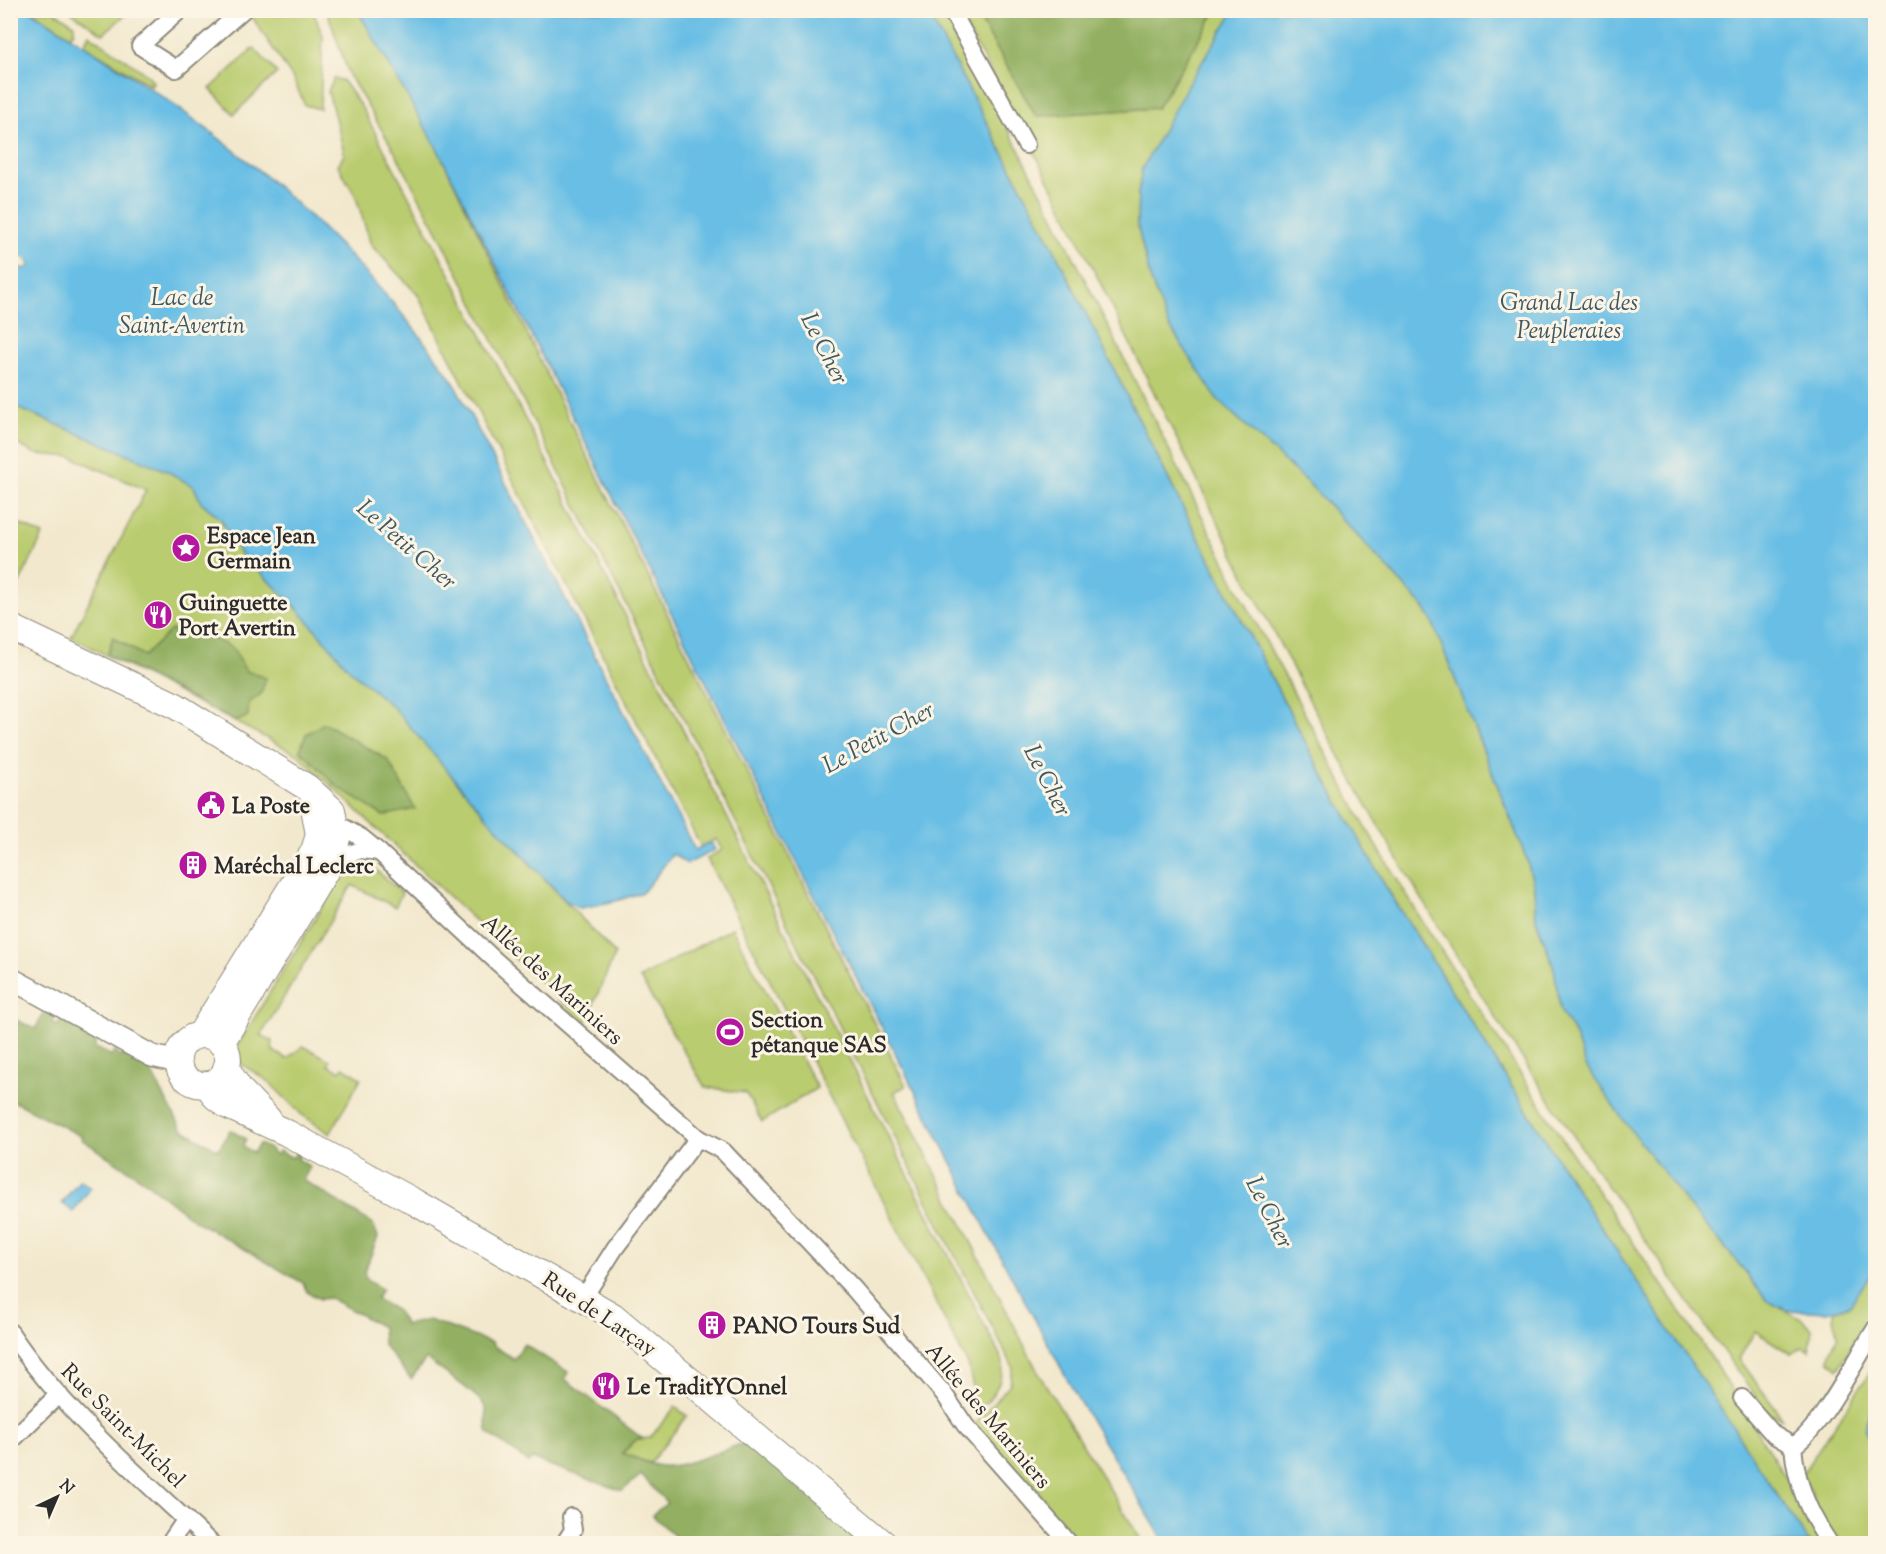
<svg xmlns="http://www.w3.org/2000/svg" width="1886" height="1554" viewBox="0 0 1886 1554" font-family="'Sorts Mill Goudy',serif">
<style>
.green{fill:#bacc6f;stroke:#727c4d;stroke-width:1.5}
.forest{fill:#93b062;stroke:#5f6e46;stroke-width:1.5}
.water{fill:#68bee5;stroke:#4a7488;stroke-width:1.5}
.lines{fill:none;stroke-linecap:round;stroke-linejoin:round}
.minor-casing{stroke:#8e8a7c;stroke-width:20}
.tertiary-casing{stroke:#8e8a7c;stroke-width:24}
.primary-casing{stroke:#8e8a7c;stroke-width:28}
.minor{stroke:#fff;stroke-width:16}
.tertiary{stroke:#fff;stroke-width:21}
.primary{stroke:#fff;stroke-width:26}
.labels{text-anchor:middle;stroke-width:6;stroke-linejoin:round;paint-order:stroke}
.poi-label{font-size:22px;font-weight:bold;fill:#2b2b2b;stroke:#fcf5e5;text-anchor:start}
.street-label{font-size:22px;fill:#2b2b2b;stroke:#fcf5e5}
.water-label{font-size:24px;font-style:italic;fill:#3d5763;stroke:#fcf5e5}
</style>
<rect width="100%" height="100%" fill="#fcf5e5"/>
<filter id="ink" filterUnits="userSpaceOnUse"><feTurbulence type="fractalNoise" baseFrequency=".0167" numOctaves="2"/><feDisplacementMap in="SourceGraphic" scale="12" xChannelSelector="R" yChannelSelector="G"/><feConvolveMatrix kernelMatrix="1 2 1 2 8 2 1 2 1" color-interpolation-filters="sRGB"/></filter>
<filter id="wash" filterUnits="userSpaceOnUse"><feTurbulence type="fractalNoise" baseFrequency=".008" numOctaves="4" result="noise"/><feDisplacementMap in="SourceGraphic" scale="24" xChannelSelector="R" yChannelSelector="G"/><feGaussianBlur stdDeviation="1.35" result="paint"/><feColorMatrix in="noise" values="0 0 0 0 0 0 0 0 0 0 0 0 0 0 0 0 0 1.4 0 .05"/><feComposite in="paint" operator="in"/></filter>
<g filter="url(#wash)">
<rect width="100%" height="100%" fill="#f2e8cd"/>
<g class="green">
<polygon points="32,11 54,11 74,24 74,32 70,36"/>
<polygon points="70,11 130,11 103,34"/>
<polygon points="248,11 313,11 323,36 320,109 305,105 292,77"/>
<polygon points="327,11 358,11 437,148 564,410 906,1086 894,1092 1039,1374 1143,1543 1078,1543 974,1425 1010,1384 1013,1367 951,1248 443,242 395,152 349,75"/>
<polygon points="927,11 945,11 950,18 1049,207 1237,587 1366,828 1421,919 1565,1143 1711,1357 1826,1543 1809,1543 1780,1501 1577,1190 1386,887 1312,755 1181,504 1049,239"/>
<path d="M 957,11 L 975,11 L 1036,116 L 1157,108 L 1216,11 L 1234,11 L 1142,169 L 1138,194 L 1137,224 L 1151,281 L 1217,399 L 1312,487 L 1423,606 L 1432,621 L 1527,860 L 1534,886 L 1536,919 L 1554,968 L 1561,1012 L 1574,1033 L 1586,1066 L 1689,1206 L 1735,1259 L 1767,1301 L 1802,1319 L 1812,1329 L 1809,1351 L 1803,1347 L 1791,1354 L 1755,1331 L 1739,1359 L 1783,1419 L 1772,1415 L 1761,1404 C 1624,1213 1490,1020 1373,816 C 1258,614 1161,403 1057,196 C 1025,133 991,72 957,11 Z"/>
<polygon points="89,34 149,76 153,82 151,86 84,45"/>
<polygon points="254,48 277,73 234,114 210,89"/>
<path d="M 334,79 L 342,80 L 362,108 C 583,520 787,943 1002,1359 C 1007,1377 988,1411 969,1410 L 973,1389 L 969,1367 L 707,859 L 722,850 L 716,839 L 701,847 L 418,295 L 371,245 L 356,197 L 338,165 L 344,155 L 343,148 L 328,91 Z"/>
<polygon points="10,405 168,471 194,487 201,502 221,519 239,552 294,605 351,671 393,707 493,824 615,954 585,1024 297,754 71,637 146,490 72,457 36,454 11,441"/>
<polygon points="13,521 43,535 11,600 10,526"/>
<polygon points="365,860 402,893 395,907 352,885 261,1035 272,1041 273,1051 287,1059 303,1046 330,1060 328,1065 340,1071 343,1067 361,1078 330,1134 301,1114 267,1080 241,1064 234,1051 348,865"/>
<polygon points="732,928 817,1088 762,1122 746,1093 705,1087 640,978"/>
<polygon points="1875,1267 1875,1307 1838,1369 1829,1360 1830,1353 1838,1335 1833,1319 1835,1310 1850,1305"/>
<path d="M 1875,1365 C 1875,1375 1877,1388 1875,1399 C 1871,1423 1855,1421 1875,1447 L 1875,1543 L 1838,1543 L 1827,1529 L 1802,1474 Z"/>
<polygon points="675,1407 687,1416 650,1463 622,1454 637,1439 650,1438"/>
</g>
<g class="forest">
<polygon points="975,11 1216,11 1157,108 1036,116"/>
<polygon points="171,630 208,636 233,648 246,671 266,678 261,694 249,703 248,716 236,722 107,655 113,637 144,656"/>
<polygon points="324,723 388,760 415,809 383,816 339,788 300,750 306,734"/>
<path d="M 45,1011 L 55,1017 L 52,1022 L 57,1026 L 61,1020 L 85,1033 L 83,1037 L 88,1041 L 91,1036 L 97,1040 L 94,1047 L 112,1056 L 115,1050 L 117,1055 L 121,1057 L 123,1054 L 149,1068 L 182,1129 L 218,1150 L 230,1130 L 246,1139 L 243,1146 L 253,1153 L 259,1144 L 272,1150 L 271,1152 L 276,1155 L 279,1151 L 293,1158 L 297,1151 L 301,1153 L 298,1159 L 310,1167 L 303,1180 L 373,1224 L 378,1237 L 364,1273 L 368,1281 L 382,1289 L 376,1299 L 396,1310 L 405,1325 L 429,1320 L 492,1343 L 492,1345 L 514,1359 L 524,1344 L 568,1372 L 565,1379 L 643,1439 L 637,1439 L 622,1453 C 636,1457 648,1465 662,1466 C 684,1468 725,1449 747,1442 L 862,1543 L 682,1543 L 652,1515 L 667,1503 L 641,1475 L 622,1491 L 532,1459 L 529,1463 L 488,1433 C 483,1424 490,1415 484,1405 C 477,1393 439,1369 426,1359 L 411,1379 L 383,1345 L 382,1327 L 330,1298 L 320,1299 L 307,1292 L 303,1283 L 194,1220 L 142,1179 L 81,1139 L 83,1137 L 11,1100 L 10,1017 L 35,1029 Z"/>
</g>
<g class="water">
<path d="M 11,10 L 31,11 C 98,54 167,97 230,147 C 310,210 397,298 454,383 L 695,850 L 711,842 L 715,850 L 687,864 L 673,854 L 643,892 L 616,901 L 580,908 L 566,901 L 493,824 L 393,707 L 351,671 L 294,605 L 239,552 L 221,519 L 201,502 L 194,487 L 167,471 L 11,405 L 11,265 L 25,269 L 30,265 L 27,259 L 11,251 Z"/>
<polygon points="358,11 927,11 1049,239 1181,504 1312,755 1386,887 1577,1190 1809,1543 1165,1543 1079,1401 989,1235 791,851 437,148"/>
<polygon points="1234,11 1875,11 1876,1267 1850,1305 1827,1312 1786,1310 1767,1301 1735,1259 1689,1206 1619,1114 1586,1066 1574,1033 1561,1012 1554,968 1536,919 1534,886 1527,860 1432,621 1423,606 1312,487 1217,399 1168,324 1151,281 1137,224 1138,194 1142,169 1187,86"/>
<polygon points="80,1180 91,1188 73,1212 62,1203"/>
<polygon points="1875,1400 1875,1447 1864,1428"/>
</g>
</g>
<g filter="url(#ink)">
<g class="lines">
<g class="minor-casing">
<g id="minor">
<polyline points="180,10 140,46 176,69 243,10"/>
<polyline points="951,10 1026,145"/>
<polyline points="379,852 497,962 698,1138 723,1151 854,1289 944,1394 965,1425 1070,1544"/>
<polyline points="332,860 361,850 379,852 362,838 336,823"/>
<polyline points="584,1297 615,1248 698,1138"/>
<path d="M 10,1332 C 62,1411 143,1479 212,1544"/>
<polyline points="1742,1398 1774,1435 1793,1446"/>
<polyline points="10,1442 59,1394"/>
<path d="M 1793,1446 C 1820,1431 1857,1357 1876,1328"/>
<path d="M 1793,1446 C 1796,1484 1809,1513 1830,1544"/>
<polyline points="169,1544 186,1519"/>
<polyline points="564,1544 573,1530 571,1517"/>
</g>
</g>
<g class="tertiary-casing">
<polyline id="tertiary" points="10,978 152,1056 178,1062"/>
</g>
<g class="primary-casing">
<g id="primary">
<polyline points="10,627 176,706 308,788 332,810 337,838 332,860 221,1043"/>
<polyline points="200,1035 314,851 319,835 315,813"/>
<circle cx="203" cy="1060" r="25"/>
<polyline points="226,1068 240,1090 268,1119"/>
<polyline points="207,1084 216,1097 228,1106 287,1133 415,1202 613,1316 884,1544"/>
</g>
</g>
<use href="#minor" class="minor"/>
<use href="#tertiary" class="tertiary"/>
<use href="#primary" class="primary"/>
</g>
</g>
<defs>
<g id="sight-disc" transform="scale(1.5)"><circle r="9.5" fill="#b5179e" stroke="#fcf5e5"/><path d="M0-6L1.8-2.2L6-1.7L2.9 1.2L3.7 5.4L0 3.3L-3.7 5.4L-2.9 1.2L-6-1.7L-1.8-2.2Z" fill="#fff"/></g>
<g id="restaurant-disc" transform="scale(1.5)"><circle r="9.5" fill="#b5179e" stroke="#fcf5e5"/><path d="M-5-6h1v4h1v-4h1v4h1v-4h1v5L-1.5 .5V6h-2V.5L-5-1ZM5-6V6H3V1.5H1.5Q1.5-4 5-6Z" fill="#fff"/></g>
<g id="civic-disc" transform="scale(1.5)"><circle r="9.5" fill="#b5179e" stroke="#fcf5e5"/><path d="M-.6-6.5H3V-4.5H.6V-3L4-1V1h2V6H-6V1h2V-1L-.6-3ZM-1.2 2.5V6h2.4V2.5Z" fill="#fff"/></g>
<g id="building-disc" transform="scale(1.5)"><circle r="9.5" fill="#b5179e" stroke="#fcf5e5"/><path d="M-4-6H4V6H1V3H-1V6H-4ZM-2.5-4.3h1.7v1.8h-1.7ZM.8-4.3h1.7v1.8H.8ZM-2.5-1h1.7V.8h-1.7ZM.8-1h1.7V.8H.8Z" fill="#fff"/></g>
<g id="stadium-disc" transform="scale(1.5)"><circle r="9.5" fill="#b5179e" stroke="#fcf5e5"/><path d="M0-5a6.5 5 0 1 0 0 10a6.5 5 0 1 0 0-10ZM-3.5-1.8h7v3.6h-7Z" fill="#fff"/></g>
</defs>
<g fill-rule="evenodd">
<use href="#sight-disc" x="186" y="548"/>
<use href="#restaurant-disc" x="158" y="615"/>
<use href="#civic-disc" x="211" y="805"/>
<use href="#building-disc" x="193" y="865"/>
<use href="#stadium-disc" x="730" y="1032"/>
<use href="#building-disc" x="712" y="1325"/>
<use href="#restaurant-disc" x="606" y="1386"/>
</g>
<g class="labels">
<g class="poi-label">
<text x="207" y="543">Espace Jean<tspan x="207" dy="25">Germain</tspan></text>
<text x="179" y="610">Guinguette<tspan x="179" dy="25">Port Avertin</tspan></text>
<text x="232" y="813">La Poste</text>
<text x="214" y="873">Maréchal Leclerc</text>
<text x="751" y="1027">Section<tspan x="751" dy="25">pétanque SAS</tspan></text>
<text x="733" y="1333">PANO Tours Sud</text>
<text x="627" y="1394">Le TraditYOnnel</text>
</g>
<g class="street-label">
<text transform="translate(553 979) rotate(42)" y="8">Allée des Mariniers</text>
<text transform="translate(600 1313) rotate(34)" y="8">Rue de Larçay</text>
<text transform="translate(989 1415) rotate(50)" y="8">Allée des Mariniers</text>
<text transform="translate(124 1425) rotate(45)" y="8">Rue Saint-Michel</text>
</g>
<g class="water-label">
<text x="182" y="305">Lac de<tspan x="182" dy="28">Saint-Avertin</tspan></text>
<text x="1569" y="310">Grand Lac des<tspan x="1569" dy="28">Peupleraies</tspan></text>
<text transform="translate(825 348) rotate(63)" y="8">Le Cher</text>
<text transform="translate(407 544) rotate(41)" y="8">Le Petit Cher</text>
<text transform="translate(878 737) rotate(-29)" y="8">Le Petit Cher</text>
<text transform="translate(1048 780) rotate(63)" y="8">Le Cher</text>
<text transform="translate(1270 1212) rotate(63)" y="8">Le Cher</text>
</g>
</g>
<rect width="1886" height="1554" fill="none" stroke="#fcf5e5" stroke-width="36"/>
<g transform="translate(57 1497) rotate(44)" stroke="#fcf5e5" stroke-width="4.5" paint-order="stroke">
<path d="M0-4.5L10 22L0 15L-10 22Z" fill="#2b2b2b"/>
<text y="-9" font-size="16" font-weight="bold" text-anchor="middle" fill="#2b2b2b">N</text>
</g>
</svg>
